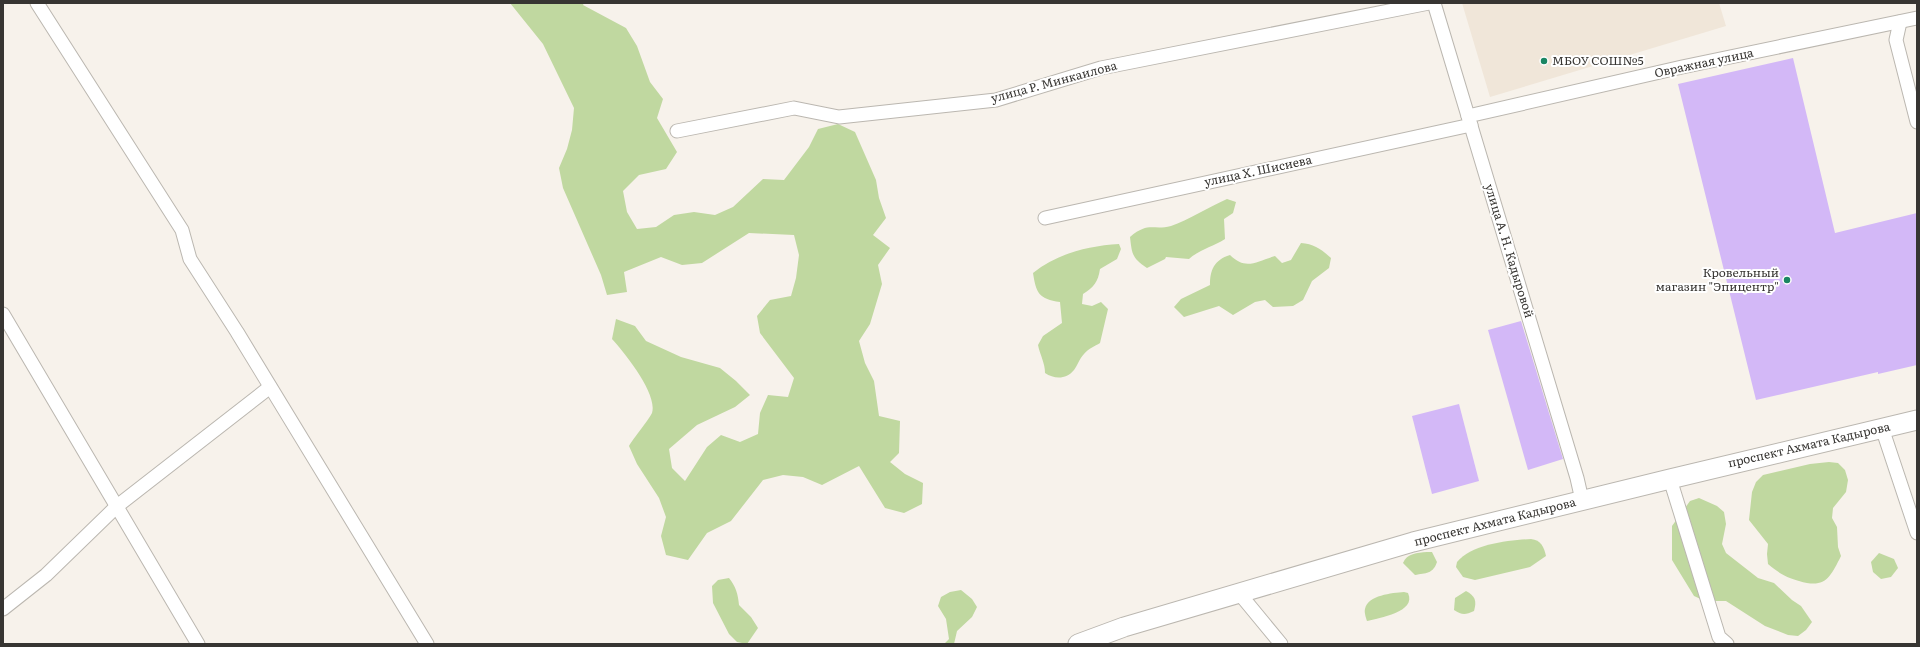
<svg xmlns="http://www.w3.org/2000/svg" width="1920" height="647" viewBox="0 0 1920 647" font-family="Literata,serif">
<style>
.built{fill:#f0e6d9}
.green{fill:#c0d8a0}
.building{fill:#d3b8f7}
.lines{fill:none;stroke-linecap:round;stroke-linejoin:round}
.street-casing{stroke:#bbb7b0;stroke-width:15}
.secondary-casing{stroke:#bbb7b0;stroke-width:21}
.street{stroke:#fff;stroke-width:13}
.secondary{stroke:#fff;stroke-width:19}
.poi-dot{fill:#1a8663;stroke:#fff;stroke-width:1.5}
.labels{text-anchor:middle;stroke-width:4;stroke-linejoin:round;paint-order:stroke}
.poi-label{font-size:12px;fill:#373532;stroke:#fff;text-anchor:start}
.street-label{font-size:12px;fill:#373532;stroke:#fff}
</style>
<rect width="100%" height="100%" fill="#f7f2eb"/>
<polygon class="built" points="1462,3 1719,3 1726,26 1490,97"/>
<g class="green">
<path d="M 510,3 L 584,3 L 583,5 L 626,28 L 637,46 L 650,82 L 663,99 L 657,118 L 677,152 L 666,169 L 639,175 L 623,191 L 627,212 L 637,229 L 656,227 L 674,215 L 694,212 L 715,215 L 733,207 L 763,179 L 784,180 L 809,147 L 818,129 L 838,124 L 855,132 L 876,180 L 879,198 L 886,218 L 873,235 L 890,248 L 878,265 L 882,284 L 870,324 L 859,341 L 865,363 L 874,381 L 879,416 L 900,421 L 899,453 L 890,462 L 905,474 L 923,483 L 922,504 L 904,513 L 885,508 L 859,466 L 822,485 L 803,477 L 783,475 L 763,480 L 731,521 L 707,533 L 688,560 L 666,555 L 661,536 L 666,517 L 659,498 L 637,464 L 629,446 C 633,439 650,418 652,413 C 658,394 624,352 612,339 L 616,319 L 635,326 L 646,341 L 681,357 L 720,368 L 736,381 L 750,395 L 735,407 L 697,425 L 669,449 L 672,468 L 685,481 L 707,447 L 721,435 L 740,442 L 758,434 L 760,413 L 768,395 L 788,397 L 794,378 L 760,333 L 757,316 L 770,300 L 791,296 L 796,278 L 799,255 L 794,235 L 749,233 L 702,263 L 682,265 L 661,257 L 624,272 L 627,292 L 607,295 L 601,275 L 563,188 L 559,168 L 567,149 L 572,130 L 574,108 L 543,44 Z"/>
<path d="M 1227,199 L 1236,202 L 1233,213 L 1224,219 L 1225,239 C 1213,247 1200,249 1189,259 L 1166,257 L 1165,259 L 1147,268 C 1132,258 1132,254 1130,237 C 1149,221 1153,231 1171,226 C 1188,220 1209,207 1227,199 Z"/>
<path d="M 1301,243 C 1314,244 1321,249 1331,258 L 1329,268 L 1312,281 L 1303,300 L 1293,306 L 1273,307 L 1265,300 L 1255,302 L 1233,315 L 1219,306 L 1184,317 L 1174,307 L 1181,299 L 1210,285 C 1210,270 1214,260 1230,255 C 1246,271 1257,261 1275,256 L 1282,263 L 1291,260 Z"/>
<path d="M 1119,244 L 1121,249 L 1117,259 L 1100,269 C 1098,282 1094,287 1083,294 L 1082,304 L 1092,306 L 1101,302 L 1108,309 L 1100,343 C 1095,346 1088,349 1084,354 C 1079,359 1078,365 1074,370 C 1066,380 1054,379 1045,373 C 1045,363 1040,355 1038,345 L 1043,336 L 1062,323 L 1060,302 C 1039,299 1036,293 1033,273 C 1058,253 1088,246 1119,244 Z"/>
<path d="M 1829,462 L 1838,463 L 1845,470 L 1848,480 L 1846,492 L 1833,508 L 1832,518 L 1837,527 L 1838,547 L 1841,556 C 1830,578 1825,589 1799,581 C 1785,577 1779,573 1768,564 L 1767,554 L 1768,544 L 1749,520 L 1752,492 L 1756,482 L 1763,475 L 1810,464 Z"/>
<polygon points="1699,498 1717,506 1724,512 1726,524 1722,544 1726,553 1758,578 1774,583 1792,600 1801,606 1812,622 1806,630 1798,636 1788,635 1765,626 1726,601 1705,601 1694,596 1672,560 1672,526 1690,501"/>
<path d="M 1531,539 C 1541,540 1544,547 1546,556 L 1530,567 L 1475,580 L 1463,577 L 1456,567 L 1457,562 C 1472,544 1509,540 1531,539 Z"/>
<path d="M 1427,552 L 1432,552 L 1437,562 C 1433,574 1426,573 1415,575 L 1403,563 C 1407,553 1417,553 1427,552 Z"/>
<polygon points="1879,553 1894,559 1898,568 1891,577 1881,579 1873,572 1871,562"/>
<path d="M 729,578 C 736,587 738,594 739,605 L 751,617 L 758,628 L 747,644 L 737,642 L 729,634 L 713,603 L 712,586 L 718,580 Z"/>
<polygon points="961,590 972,599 977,607 972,617 957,631 954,644 944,644 949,639 946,619 938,606 941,597 950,592"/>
<path d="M 1466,591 C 1475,596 1477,600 1474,611 C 1465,615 1462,615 1454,610 L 1455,598 Z"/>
<path d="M 1404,592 L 1408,593 C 1417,612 1379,618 1367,621 C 1366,618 1364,612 1365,609 C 1368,595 1392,593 1404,592 Z"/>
</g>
<g class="building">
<polygon points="1793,58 1835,233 1917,213 1917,365 1878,374 1878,372 1756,400 1678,84"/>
<polygon points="1521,321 1563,459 1528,470 1488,330"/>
<polygon points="1459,404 1479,481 1432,494 1412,416"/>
</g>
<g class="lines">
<g class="street-casing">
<g id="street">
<polyline points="37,3 182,230 190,259 237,332 427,644"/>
<polyline points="1434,3 1577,478 1582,500"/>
<polyline points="1900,22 1896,40 1917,122"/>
<polyline points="1468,116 1682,67 1917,18"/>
<polyline points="677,131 794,108 839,117 996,100 1101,68 1429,3"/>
<polyline points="1045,218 1471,125"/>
<polyline points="3,314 198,644"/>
<polyline points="1882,428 1917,533"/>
<polyline points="1670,479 1719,637 1727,644"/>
<polyline points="1239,593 1281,644"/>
<polyline points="3,609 46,575 116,507 270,387"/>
</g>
</g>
<g class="secondary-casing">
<polyline id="secondary" points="1078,644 1124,627 1413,542 1670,479 1917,420"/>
</g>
<use href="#street" class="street"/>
<use href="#secondary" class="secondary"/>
</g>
<g class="poi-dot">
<circle cx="1544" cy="61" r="4"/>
<circle cx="1787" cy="280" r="4"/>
</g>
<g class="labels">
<g class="poi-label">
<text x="1552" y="65">МБОУ СОШ№5</text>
<text x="1779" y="277" text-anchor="end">Кровельный<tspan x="1779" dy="14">магазин "Эпицентр"</tspan></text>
</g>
<g class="street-label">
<text transform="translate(1704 63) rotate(-12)" y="4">Овражная улица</text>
<text transform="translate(1054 82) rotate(-15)" y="4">улица Р. Минкаилова</text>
<text transform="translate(1258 171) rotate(-12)" y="4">улица Х. Шисиева</text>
<text transform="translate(1509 251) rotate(73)" y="4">улица А. Н. Кадыровой</text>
<text transform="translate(1809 445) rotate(-13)" y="4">проспект Ахмата Кадырова</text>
<text transform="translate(1495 522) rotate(-14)" y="4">проспект Ахмата Кадырова</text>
</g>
</g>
<rect width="1920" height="647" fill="none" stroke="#373532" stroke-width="8"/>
</svg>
